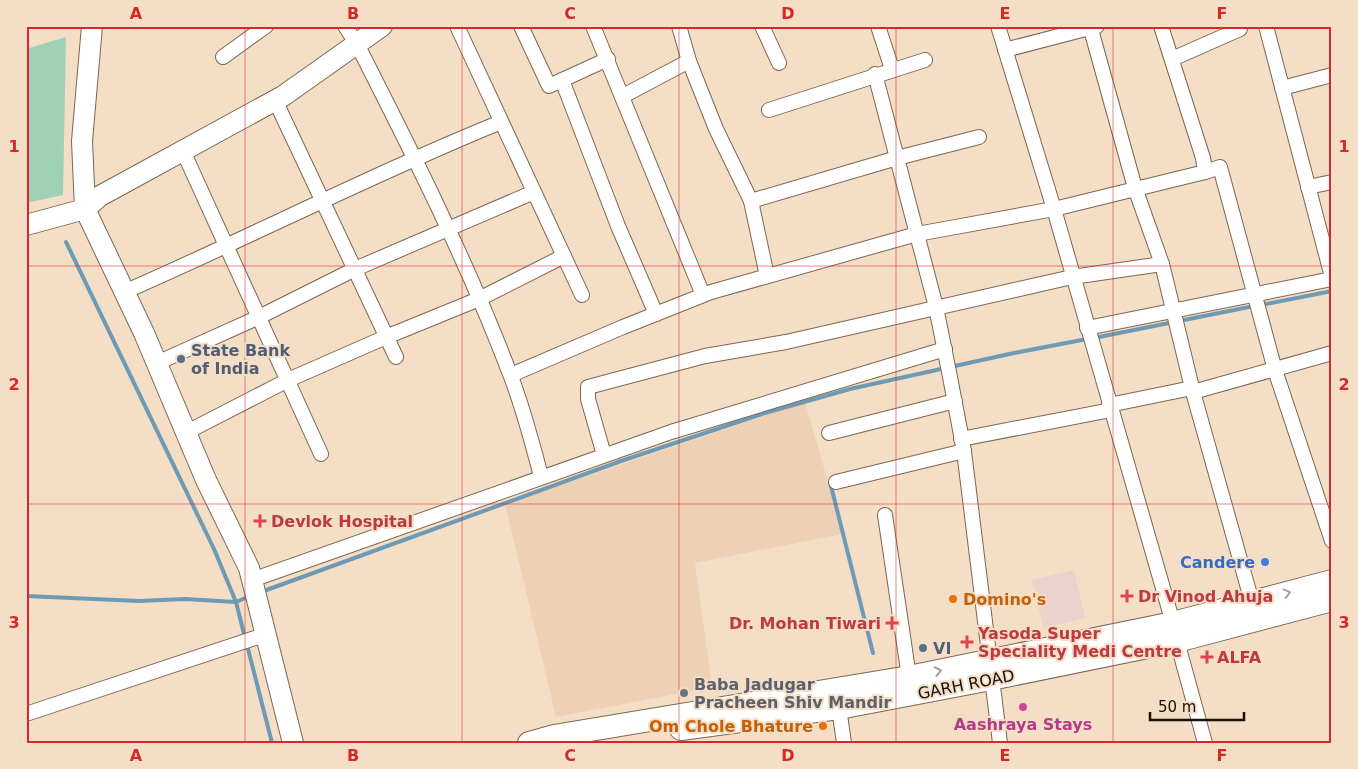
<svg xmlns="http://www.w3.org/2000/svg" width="1358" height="769" viewBox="0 0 1358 769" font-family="'DejaVu Sans',sans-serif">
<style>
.built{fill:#eed1b4}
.education{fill:#ecd2cc}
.green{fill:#9fd1b7}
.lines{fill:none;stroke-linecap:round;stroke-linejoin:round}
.stream{stroke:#6d9ab4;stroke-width:4}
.street-casing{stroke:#7b6752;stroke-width:16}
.secondary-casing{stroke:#7b6752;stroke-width:22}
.primary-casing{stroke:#7b6752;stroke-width:24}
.street{stroke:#fff;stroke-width:14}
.secondary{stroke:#fff;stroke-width:20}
.primary{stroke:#fff;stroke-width:22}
.oneway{stroke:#a3a09c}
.grid{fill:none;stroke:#d62828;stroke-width:1;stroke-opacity:0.55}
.service-dot{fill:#5c6f8a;stroke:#f5dec6;stroke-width:2}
.health-dot{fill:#e0444e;stroke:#f5dec6;stroke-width:2}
.shop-dot{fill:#3f7fe0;stroke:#f5dec6;stroke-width:2}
.food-dot{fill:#e8710a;stroke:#f5dec6;stroke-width:2}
.worship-dot{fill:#6b7280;stroke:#f5dec6;stroke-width:2}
.hotel-dot{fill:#d1479c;stroke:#f5dec6;stroke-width:2}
.labels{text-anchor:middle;stroke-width:4;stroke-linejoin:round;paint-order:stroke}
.service-label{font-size:16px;font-weight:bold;fill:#4e5e75;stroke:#f5dec6;text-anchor:start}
.health-label{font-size:16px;font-weight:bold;fill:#be3a42;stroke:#f5dec6;text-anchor:start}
.shop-label{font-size:16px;font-weight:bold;fill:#366cbe;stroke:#f5dec6;text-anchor:end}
.food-label{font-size:16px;font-weight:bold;fill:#c56008;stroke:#f5dec6;text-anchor:start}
.worship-label{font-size:16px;font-weight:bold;fill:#5b616d;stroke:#f5dec6;text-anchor:start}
.street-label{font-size:16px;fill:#181108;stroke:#f5dec6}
.hotel-label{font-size:16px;font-weight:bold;fill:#b23c85;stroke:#f5dec6}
.neatline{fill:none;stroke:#d62828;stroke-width:2}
.grid-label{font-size:16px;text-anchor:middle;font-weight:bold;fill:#d62828}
</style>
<rect width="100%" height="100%" fill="#f5dec6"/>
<polygon class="built" points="805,402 843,534 695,563 712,687 556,717 505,504"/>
<polygon class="education" points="1074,570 1085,618 1043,628 1032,580"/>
<polygon class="green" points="66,37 63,195 26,203 26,49"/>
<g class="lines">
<g class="stream">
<polyline points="66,242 214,549 236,602 245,638"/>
<polyline points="1261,305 1332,291"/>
<polyline points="1094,338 1254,306"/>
<polyline points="831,486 873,653"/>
<polyline points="261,592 621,461 765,413 850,389 1014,353 1087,339"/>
<polyline points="26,596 139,601 185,599 236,602 250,596"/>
<polyline points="247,645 272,743"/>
</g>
<g class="street-casing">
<g id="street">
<path d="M 345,26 L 357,44 C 412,152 467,261 510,374 C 523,407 532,442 541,476"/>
<polyline points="457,26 582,295"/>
<polyline points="521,26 549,86 608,59"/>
<polyline points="593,26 703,295"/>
<polyline points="679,26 689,61 716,129 751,201 767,276"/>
<polyline points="762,26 779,63"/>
<polyline points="878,26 892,69"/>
<polyline points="998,26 1054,209 1173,623"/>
<polyline points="1090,26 1135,188 1162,264 1193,392 1252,602"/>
<polyline points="1266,26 1332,277"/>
<polyline points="1005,50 1097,26"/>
<polyline points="223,57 266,26"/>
<polyline points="1172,59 1240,29"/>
<polyline points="875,74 936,307 950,377 964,451 1000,743"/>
<polyline points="562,80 618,226 656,314"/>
<polyline points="1282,88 1332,75"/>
<polyline points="623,96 689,61"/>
<polyline points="275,100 396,357"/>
<polyline points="769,110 925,60"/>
<polyline points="183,151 321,454"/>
<polyline points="1205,172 1220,167 1275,370 1332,541"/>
<polyline points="1308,187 1332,182"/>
<polyline points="751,201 897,158 979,137"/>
<path d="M 124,292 C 250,237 373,174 501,122"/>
<polyline points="1087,328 1332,279"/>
<polyline points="157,363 259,317 355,269 534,192"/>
<polyline points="511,375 623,327 711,292 917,234 1054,209 1205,172 1203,158 1161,26"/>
<polyline points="1193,392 1332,353"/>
<polyline points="1109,405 1192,388"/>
<polyline points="187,432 288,380 386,337 479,299 564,256"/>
<polyline points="829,433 955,401"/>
<polyline points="961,439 1111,410"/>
<polyline points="604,455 588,399 588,387 705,356 786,342 1072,277 1162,264"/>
<polyline points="836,482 964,451"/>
<polyline points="885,515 909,677"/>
<polyline points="252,580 671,432 945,349"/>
<polyline points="1177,641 1205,743"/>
<polyline points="839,708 844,743"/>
<polyline points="26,714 267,634"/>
</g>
</g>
<g class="secondary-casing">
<g id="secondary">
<polyline points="92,26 82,141 85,209 144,333 206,480 249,568 293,743"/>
<polyline points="26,225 85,209 100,196 283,96 382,26"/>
</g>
</g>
<g class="primary-casing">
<g id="primary">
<polyline points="681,729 839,708 991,679 1177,641 1332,600"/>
<polyline points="529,743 554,736 909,677 1173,623 1332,581"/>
</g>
</g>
<use href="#street" class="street"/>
<use href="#secondary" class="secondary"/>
<use href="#primary" class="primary"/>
</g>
<defs><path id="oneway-chevron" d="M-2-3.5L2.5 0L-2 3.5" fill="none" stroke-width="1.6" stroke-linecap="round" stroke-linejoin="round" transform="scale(1.25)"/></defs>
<g class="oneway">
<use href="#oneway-chevron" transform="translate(1287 593) rotate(-15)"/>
<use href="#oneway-chevron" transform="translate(938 671) rotate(-12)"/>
</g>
<path class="grid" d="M 245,26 L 245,743M 462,26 L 462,743M 679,26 L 679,743M 896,26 L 896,743M 1113,26 L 1113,743M 26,266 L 1332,266M 26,504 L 1332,504"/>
<g class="service-dot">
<circle cx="181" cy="359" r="5"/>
<circle cx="923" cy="648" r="5"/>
</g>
<g class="health-dot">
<path d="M257.5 513.5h5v5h5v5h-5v5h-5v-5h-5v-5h5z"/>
<path d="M1124.5 588.5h5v5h5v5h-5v5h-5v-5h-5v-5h5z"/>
<path d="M889.5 615.5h5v5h5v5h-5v5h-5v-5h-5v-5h5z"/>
<path d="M964.5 634.5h5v5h5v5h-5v5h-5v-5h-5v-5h5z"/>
<path d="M1204.5 649.5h5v5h5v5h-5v5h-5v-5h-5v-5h5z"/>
</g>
<circle class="shop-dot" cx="1265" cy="562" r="5"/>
<g class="food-dot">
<circle cx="953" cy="599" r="5"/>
<circle cx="823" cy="726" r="5"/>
</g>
<circle class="worship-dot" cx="684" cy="693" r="5"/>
<circle class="hotel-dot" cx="1023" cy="707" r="5"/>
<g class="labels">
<g class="service-label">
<text x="191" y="356">State Bank<tspan x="191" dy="18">of India</tspan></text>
<text x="933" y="654">VI</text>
</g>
<g class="health-label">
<text x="271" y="527">Devlok Hospital</text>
<text x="1138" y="602">Dr Vinod Ahuja</text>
<text x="881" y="629" text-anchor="end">Dr. Mohan Tiwari</text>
<text x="978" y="639">Yasoda Super<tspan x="978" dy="18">Speciality Medi Centre</tspan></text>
<text x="1217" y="663">ALFA</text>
</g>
<g class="shop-label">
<text x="1255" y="568">Candere</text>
</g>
<g class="food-label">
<text x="963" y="605">Domino's</text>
<text x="813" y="732" text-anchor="end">Om Chole Bhature</text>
</g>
<g class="worship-label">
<text x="694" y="690">Baba Jadugar<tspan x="694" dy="18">Pracheen Shiv Mandir</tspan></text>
</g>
<g class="street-label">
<text transform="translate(966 684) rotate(-11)" y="6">GARH ROAD</text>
</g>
<g class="hotel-label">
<text x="1023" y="730">Aashraya Stays</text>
</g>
</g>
<rect width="1358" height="769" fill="none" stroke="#f5dec6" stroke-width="55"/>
<path d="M1150 712v8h94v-8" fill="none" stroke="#181108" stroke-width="2.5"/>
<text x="1158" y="712" font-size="15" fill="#181108" stroke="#f5dec6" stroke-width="4" paint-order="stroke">50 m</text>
<rect x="28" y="28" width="1302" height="714" class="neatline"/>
<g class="grid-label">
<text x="136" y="19">A</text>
<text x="353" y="19">B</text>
<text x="570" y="19">C</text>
<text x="788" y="19">D</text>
<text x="1005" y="19">E</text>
<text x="1222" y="19">F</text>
<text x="14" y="152">1</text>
<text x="1344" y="152">1</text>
<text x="14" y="390">2</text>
<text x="1344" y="390">2</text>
<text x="14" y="628">3</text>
<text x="1344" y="628">3</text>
<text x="136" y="761">A</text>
<text x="353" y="761">B</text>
<text x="570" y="761">C</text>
<text x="788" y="761">D</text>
<text x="1005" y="761">E</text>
<text x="1222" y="761">F</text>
</g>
</svg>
